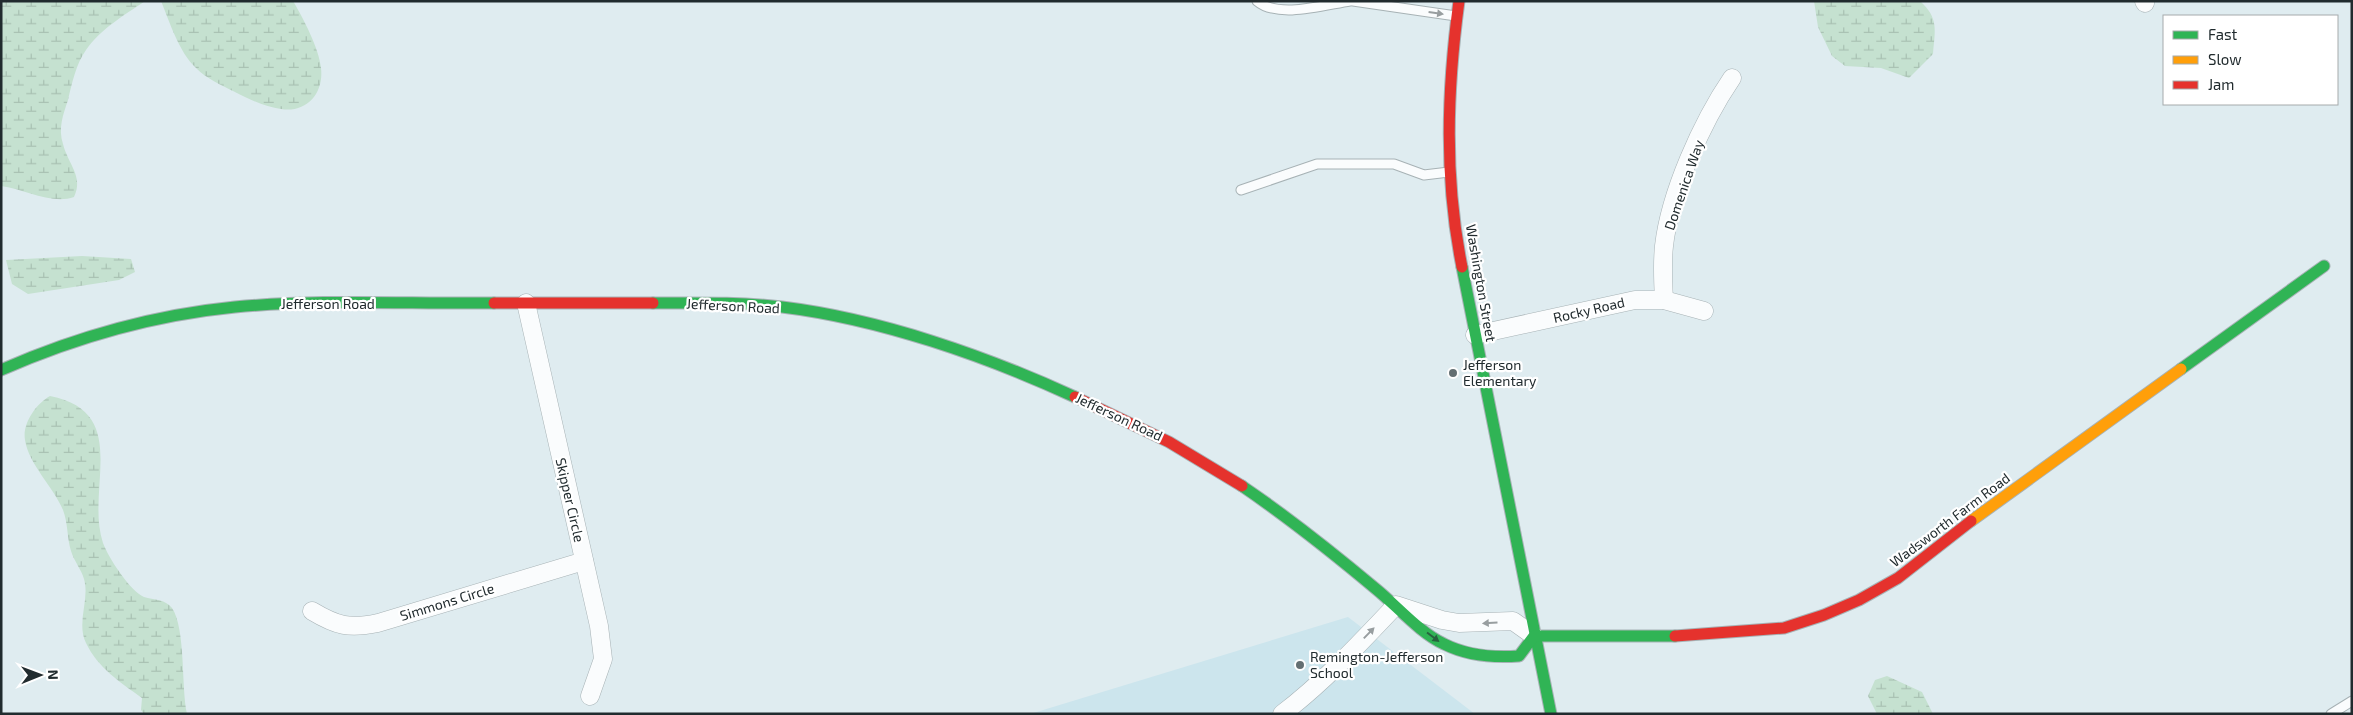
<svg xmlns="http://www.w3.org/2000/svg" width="2353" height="715" viewBox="0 0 2353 715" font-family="'Exo 2',sans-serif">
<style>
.built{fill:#cce5ed}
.wetland{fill:url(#wetland-marsh)}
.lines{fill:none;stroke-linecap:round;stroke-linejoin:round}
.lane-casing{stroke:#a7b2b5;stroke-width:11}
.street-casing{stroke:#a7b2b5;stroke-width:19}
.fast-casing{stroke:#a7b2b5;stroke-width:13}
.slow-casing{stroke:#a7b2b5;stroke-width:13}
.jam-casing{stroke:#a7b2b5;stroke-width:13}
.lane{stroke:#fafcfd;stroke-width:9}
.street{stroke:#fafcfd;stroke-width:18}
.fast{stroke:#30b455;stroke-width:11}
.slow{stroke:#ff9f0a;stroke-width:11}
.jam{stroke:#e5322d;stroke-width:11}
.oneway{fill:#989ea0}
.oneway2{fill:#27623e}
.poi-dot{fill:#646f72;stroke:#fff;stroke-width:2}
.labels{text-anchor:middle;stroke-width:4.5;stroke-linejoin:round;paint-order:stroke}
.street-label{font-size:14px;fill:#212b2e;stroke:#fff}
.poi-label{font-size:14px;fill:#212b2e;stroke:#fff;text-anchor:start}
</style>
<defs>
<pattern id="wetland-marsh" width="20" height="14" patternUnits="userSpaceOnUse" patternTransform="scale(1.25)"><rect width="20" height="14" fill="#c5e1d0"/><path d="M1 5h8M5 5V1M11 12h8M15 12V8" fill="none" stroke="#a9c1b3"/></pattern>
</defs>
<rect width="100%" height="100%" fill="#dfecf0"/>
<polygon class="built" points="1348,617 1475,714 1030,714"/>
<g class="wetland">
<path d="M 1,1 L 145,1 C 125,15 100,29 86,50 C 76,64 72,83 68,100 C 63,115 58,128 63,144 C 68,164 84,177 74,197 C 52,205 24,189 1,186 Z"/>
<path d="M 161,1 L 293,1 C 303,18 319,48 321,68 C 324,93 307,113 281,109 C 266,107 248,99 235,92 C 221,85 207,79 196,68 C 179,52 170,23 161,1 Z"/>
<path d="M 1814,1 L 1920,1 C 1939,18 1935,30 1933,54 L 1909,78 L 1881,68 L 1845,66 L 1832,56 L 1818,27 Z"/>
<polygon points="82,256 131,259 135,272 119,280 28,294 12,284 6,260"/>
<path d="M 50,396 C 132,412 85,489 103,543 C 108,557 130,591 144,597 C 154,600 165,599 172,608 C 186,629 181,687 187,714 L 144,714 L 141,710 L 142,698 C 120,682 98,668 86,643 C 76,622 90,600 84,579 C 81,569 74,561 71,551 C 67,538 68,523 63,510 C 53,486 29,465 25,440 C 22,423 37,403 50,396 Z"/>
<polygon points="1887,676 1922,692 1933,714 1877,714 1868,696 1875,680"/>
</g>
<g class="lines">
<g class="lane-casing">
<g id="lane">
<path d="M 1257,1 C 1278,19 1324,5 1350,1"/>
<polyline points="1353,1 1456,16"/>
<polyline points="1241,190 1317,164 1394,164 1424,175 1449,172"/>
<polyline points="2331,714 2352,701"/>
</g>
</g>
<g class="street-casing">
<g id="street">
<polyline points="2144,1 2145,3"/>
<path d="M 1664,300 C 1663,282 1662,264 1664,246 C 1670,193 1702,122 1732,78"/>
<polyline points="526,303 599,626 603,659 590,696"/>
<polyline points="1475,335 1635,300 1664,300 1704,311"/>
<path d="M 312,611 C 337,626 349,629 378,623 L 584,561"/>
<path d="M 1282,714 C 1324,682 1360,643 1396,605 L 1442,620 L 1459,623 L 1513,621 L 1534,636"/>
</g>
</g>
<g class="fast-casing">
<g id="fast">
<polyline points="1462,267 1551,714"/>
<path d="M 653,303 C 696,303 739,302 782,307 C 880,319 986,356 1075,397"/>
<polyline points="2181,369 2324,266"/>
<path d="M 1,370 C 76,337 154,315 235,307 C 321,299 408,304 494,303"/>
<path d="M 1242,486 C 1289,518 1333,553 1376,589 C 1397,606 1420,633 1444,644 C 1468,656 1493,658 1519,656 L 1534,636 L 1675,636"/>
</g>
</g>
<g class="slow-casing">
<polyline id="slow" points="1971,521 2181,369"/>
</g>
<g class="jam-casing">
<g id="jam">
<path d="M 1459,1 C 1447,90 1444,178 1462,267"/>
<polyline points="494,303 653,303"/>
<polyline points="1075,397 1169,442 1242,486"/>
<polyline points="1675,636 1784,628 1824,615 1859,600 1898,578 1971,521"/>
</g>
</g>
<use href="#lane" class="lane"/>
<use href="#street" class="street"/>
<use href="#fast" class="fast"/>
<use href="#slow" class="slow"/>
<use href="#jam" class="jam"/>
</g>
<defs><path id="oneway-solid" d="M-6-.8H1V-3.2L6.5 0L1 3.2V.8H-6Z" transform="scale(1.25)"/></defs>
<g class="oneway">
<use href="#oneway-solid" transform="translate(1436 13) rotate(8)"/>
<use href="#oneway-solid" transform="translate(1490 623) rotate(177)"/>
<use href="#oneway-solid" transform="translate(1369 633) rotate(-46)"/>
</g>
<use class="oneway2" href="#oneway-solid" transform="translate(1433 637) rotate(37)"/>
<g class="poi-dot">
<circle cx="1453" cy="373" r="5"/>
<circle cx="1300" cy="665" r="5"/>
</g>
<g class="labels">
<g class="street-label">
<text transform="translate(1684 185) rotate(-71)" y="5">Domenica Way</text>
<text transform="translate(1481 283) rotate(80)" y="5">Washington Street</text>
<text x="328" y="309">Jefferson Road</text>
<text transform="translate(733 306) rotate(3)" y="5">Jefferson Road</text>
<text transform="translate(1589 310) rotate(-13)" y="5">Rocky Road</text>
<text transform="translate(1119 417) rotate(25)" y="5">Jefferson Road</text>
<text transform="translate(570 500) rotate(77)" y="5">Skipper Circle</text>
<text transform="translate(1950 520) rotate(-37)" y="5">Wadsworth Farm Road</text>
<text transform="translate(447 602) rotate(-17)" y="5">Simmons Circle</text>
</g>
<g class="poi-label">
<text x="1463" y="370">Jefferson<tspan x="1463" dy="16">Elementary</tspan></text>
<text x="1310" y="662">Remington-Jefferson<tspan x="1310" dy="16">School</tspan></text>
</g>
</g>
<rect width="2353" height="715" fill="none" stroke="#212b2e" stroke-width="5"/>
<rect x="2163" y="15" width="175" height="90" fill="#ffffff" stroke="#a6aaab"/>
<rect x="2173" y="31" width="25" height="8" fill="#30b455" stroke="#a6aaab"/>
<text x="2208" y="40" font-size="15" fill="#212b2e">Fast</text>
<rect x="2173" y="56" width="25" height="8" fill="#ff9f0a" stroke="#a6aaab"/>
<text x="2208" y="65" font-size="15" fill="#212b2e">Slow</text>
<rect x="2173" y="81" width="25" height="8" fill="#e5322d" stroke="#a6aaab"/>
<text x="2208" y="90" font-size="15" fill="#212b2e">Jam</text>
<g transform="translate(40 675) rotate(89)" stroke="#ffffff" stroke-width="4" paint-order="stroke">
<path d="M0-4L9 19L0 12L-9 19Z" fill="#212b2e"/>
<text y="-8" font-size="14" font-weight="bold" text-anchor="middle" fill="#212b2e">N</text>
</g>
</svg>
